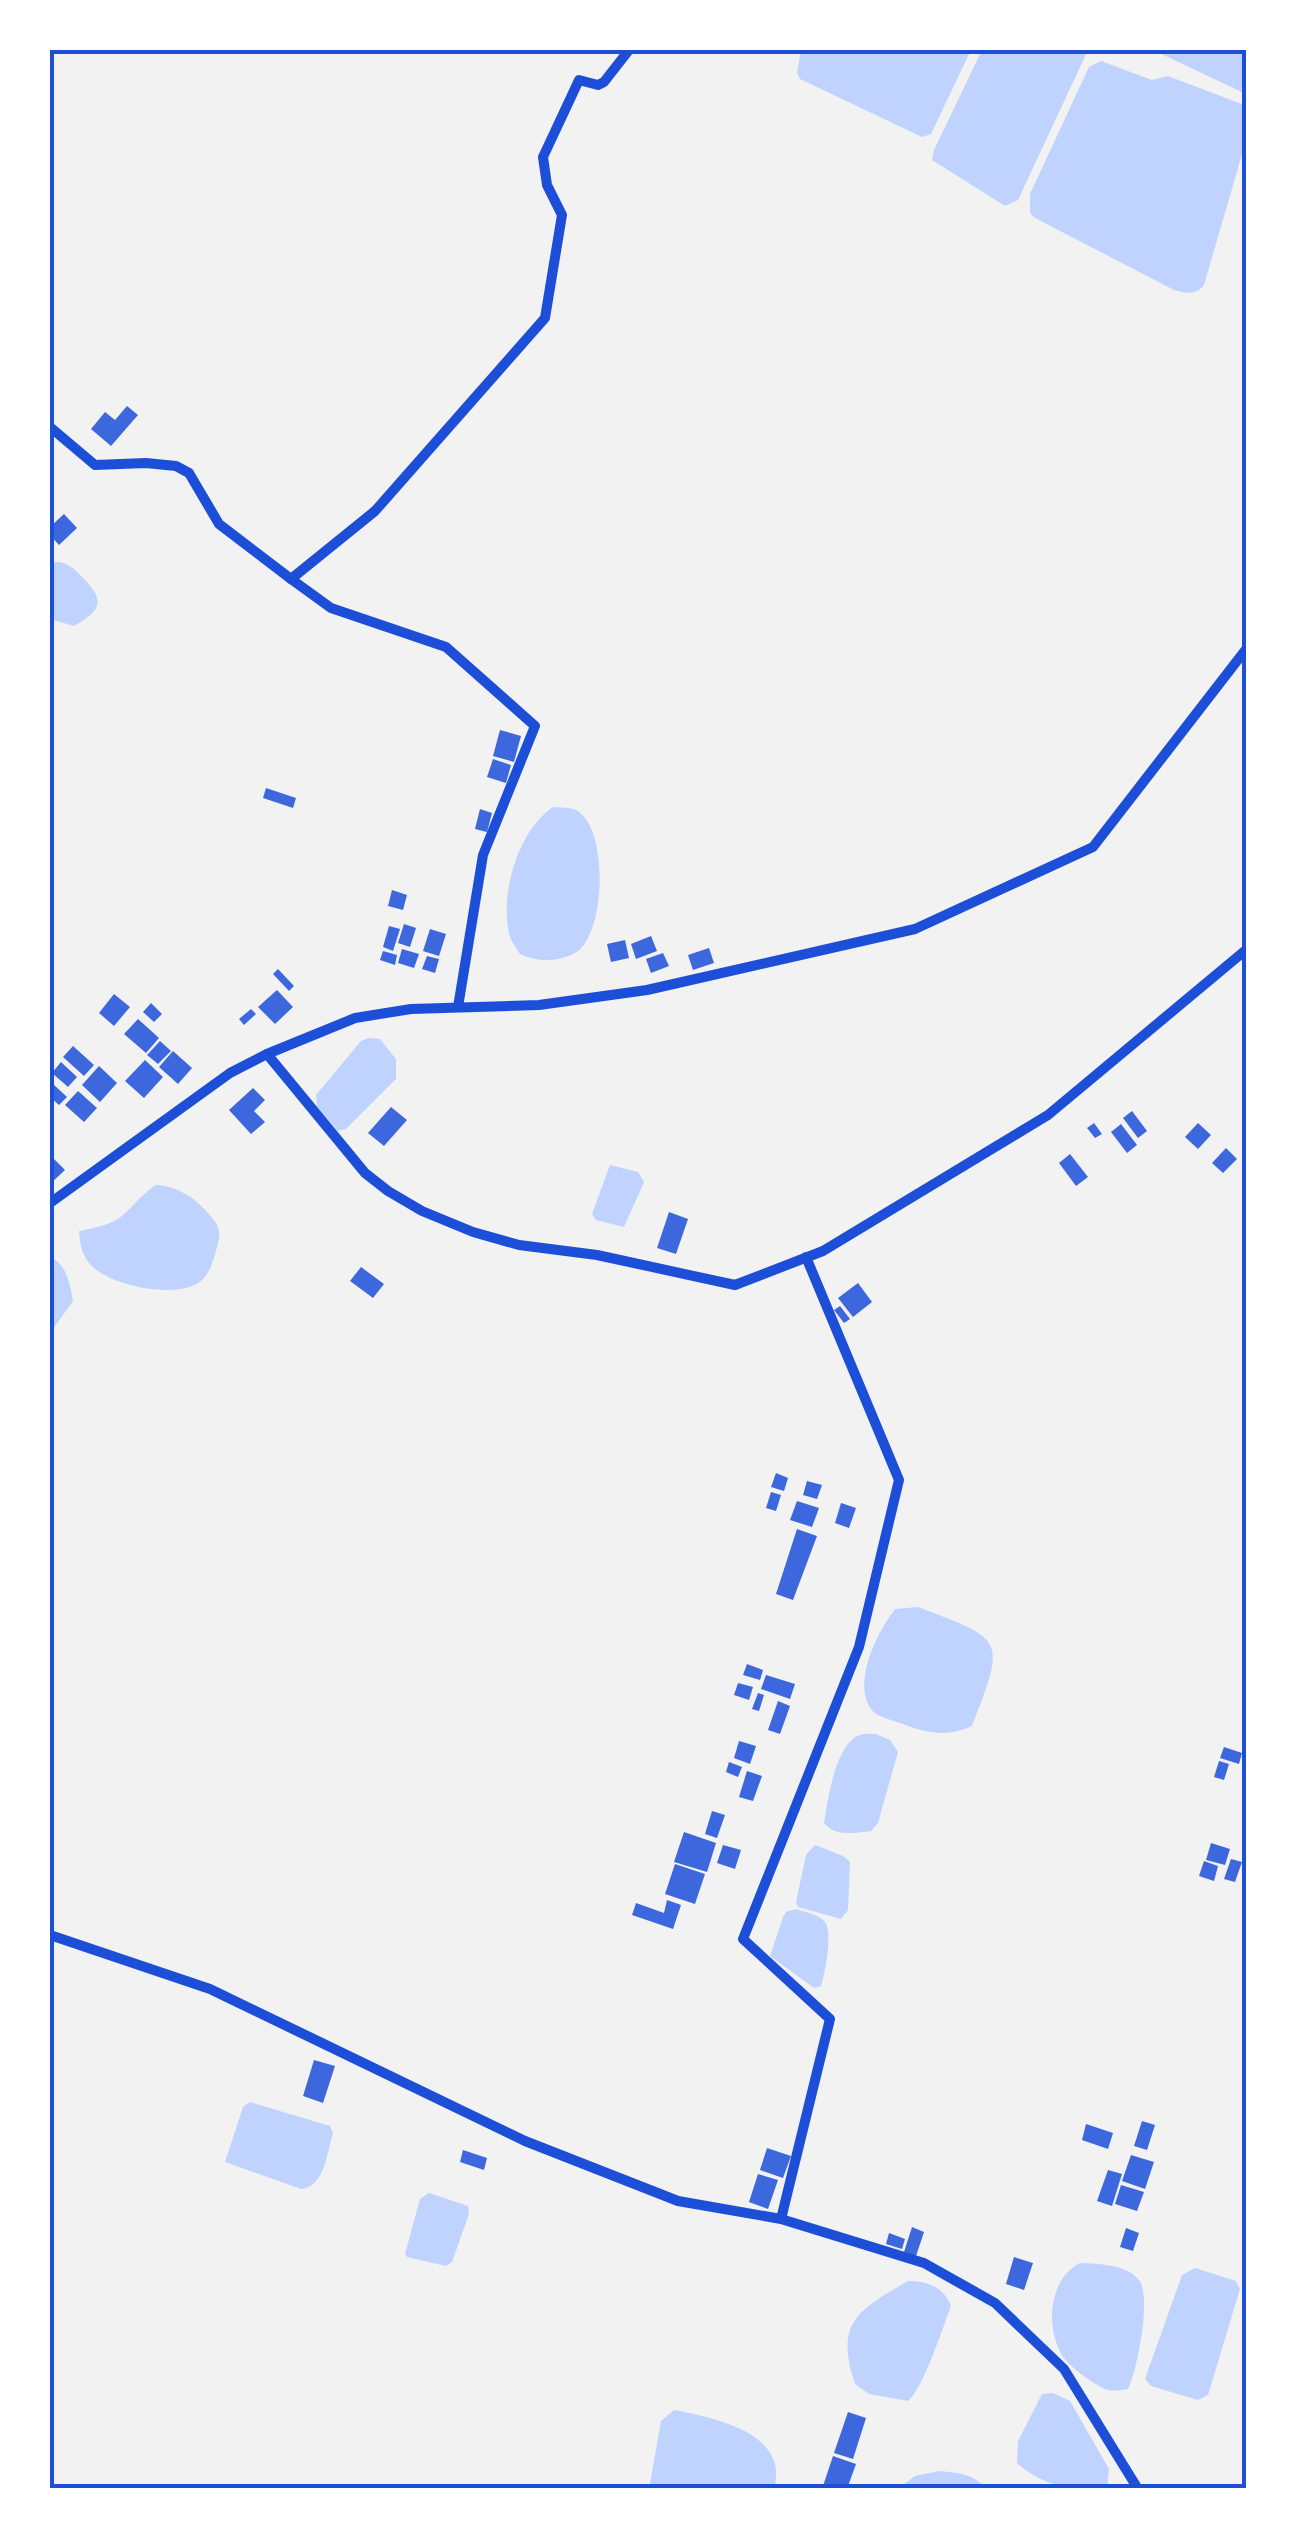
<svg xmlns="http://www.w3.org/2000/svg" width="1297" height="2539" viewBox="0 0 1297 2539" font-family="Arial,sans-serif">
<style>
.water{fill:#bfd3fe}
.building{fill:#3d67dc}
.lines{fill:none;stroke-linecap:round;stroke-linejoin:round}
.minor{stroke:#1d4ed8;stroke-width:10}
.neatline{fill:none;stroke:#1d4ed8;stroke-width:4}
</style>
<rect width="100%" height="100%" fill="#f2f2f2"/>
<g class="water">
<polygon points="801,50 971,50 931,134 922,137 800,79 797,73"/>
<polygon points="982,50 1088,50 1018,200 1005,206 932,160 934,150"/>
<polygon points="1153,50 1247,50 1247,94 1246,94"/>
<path d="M 1101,61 L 1152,80 L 1168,76 L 1247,106 L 1247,137 L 1204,285 C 1195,296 1186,293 1174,290 L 1035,218 L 1030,213 L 1030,194 L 1089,67 Z"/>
<path d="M 59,562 C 69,564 73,568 80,575 C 104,599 105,608 74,626 L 50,619 L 50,563 Z"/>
<path d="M 553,807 C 560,808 570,807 576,810 C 610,828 606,940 573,954 C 556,962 537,962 520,954 C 516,947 510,940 509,933 C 500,894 518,830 553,807 Z"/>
<polygon points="369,1038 380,1039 396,1059 396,1079 346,1129 338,1131 317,1106 316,1095 361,1041"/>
<polygon points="610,1165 638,1172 644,1182 624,1227 596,1220 592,1214"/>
<path d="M 155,1185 C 177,1186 194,1197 208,1213 C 222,1228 221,1235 215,1254 C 212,1264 209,1274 201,1281 C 179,1300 111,1286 92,1266 C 82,1256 80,1245 79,1231 C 130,1222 120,1213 155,1185 Z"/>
<path d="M 50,1257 C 67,1264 70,1285 73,1301 L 50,1333 Z"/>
<path d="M 918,1607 C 1004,1640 1007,1637 972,1726 C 947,1737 929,1734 903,1724 C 893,1720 874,1717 869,1706 C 854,1678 878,1631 895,1609 Z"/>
<path d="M 876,1734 L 890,1740 L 898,1752 L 878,1823 L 871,1831 C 855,1833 835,1837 824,1823 C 828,1800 835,1744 860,1735 C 865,1733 871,1734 876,1734 Z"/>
<polygon points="815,1845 843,1856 850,1862 848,1910 841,1919 798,1907 796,1902 806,1855"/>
<path d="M 796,1909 C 804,1912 820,1915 825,1922 C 833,1932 825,1974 821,1986 L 814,1988 L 770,1956 L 783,1917 L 786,1912 Z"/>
<path d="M 250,2102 L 330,2126 L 333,2133 C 327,2152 325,2187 301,2189 L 225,2162 L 243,2107 Z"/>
<polygon points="429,2193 468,2206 469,2214 452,2262 446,2266 407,2257 405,2254 420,2199"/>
<path d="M 1080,2263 C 1098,2264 1127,2264 1139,2280 C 1152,2297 1137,2371 1128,2389 C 1120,2390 1112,2392 1105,2389 C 1092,2383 1068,2366 1062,2355 C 1045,2326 1049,2279 1080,2263 Z"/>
<polygon points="1195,2268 1236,2281 1240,2289 1208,2395 1198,2400 1151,2386 1145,2379 1182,2275"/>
<path d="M 908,2281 C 927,2281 944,2287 951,2306 C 943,2327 923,2389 908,2401 L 869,2394 L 855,2384 C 834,2321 859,2310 908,2281 Z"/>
<path d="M 1053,2393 L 1070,2401 L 1109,2469 L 1107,2489 C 1070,2489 1045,2488 1017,2463 L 1018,2441 L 1042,2394 Z"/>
<path d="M 674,2410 C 715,2418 790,2433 774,2489 L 649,2489 L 661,2421 Z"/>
<path d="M 939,2471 C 957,2473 975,2473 985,2489 L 897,2489 L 915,2476 Z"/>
</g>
<g class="building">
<polygon points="127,406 138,415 111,446 91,429 105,412 115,420"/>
<polygon points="64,514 77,528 59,545 50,535 50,527"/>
<polygon points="500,730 521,736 514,762 493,756"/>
<polygon points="493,759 511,765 506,783 487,777"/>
<polygon points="266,788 296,798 293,808 263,798"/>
<polygon points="480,809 492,813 487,832 475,829"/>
<polygon points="392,890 407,895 403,910 388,906"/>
<polygon points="404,924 416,928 410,947 398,943"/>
<polygon points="389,926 400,929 393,951 383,947"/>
<polygon points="430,929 446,934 439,956 423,951"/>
<polygon points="651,936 657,951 636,959 631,944"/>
<polygon points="625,940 629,958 611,962 607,944"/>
<polygon points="709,948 714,963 693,970 688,955"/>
<polygon points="402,949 419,954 414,968 398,963"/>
<polygon points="383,951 397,955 395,965 380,960"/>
<polygon points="663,953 669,966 651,973 646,959"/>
<polygon points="427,956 439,959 435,973 422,969"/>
<polygon points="278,969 294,986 289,991 273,974"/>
<polygon points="277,990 293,1007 275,1024 258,1007"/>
<polygon points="114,994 130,1007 114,1026 99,1013"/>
<polygon points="151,1003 162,1014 154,1022 143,1012"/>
<polygon points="251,1009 256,1014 244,1025 239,1019"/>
<polygon points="138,1019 159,1038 146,1053 124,1034"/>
<polygon points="160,1041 171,1051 158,1064 147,1055"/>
<polygon points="73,1046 94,1065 84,1076 63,1057"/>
<polygon points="173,1051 192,1068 178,1084 159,1067"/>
<polygon points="145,1060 163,1077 144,1098 125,1081"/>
<polygon points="61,1062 77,1077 68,1087 52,1073"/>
<polygon points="99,1066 117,1083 100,1102 82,1085"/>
<polygon points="53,1084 67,1097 59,1105 50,1097"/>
<polygon points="253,1088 265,1100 254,1111 265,1122 251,1134 229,1110"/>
<polygon points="78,1091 97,1108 84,1122 65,1105"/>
<polygon points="391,1107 407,1120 384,1146 368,1133"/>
<polygon points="1132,1111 1147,1131 1138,1138 1123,1118"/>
<polygon points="1094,1123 1102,1134 1095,1138 1087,1128"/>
<polygon points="1198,1123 1211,1135 1198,1149 1185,1137"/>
<polygon points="1121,1124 1137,1145 1127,1153 1111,1132"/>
<polygon points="1226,1148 1237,1159 1223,1173 1212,1163"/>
<polygon points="1070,1154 1088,1177 1076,1186 1059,1163"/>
<polygon points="50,1155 65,1170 50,1184"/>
<polygon points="669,1212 688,1219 676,1254 657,1248"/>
<polygon points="361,1267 384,1284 373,1298 350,1281"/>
<polygon points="858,1283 872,1302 853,1317 838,1298"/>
<polygon points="840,1306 850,1319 844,1323 834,1310"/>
<polygon points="776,1473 788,1478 784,1491 771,1487"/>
<polygon points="807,1481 822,1485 817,1499 803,1495"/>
<polygon points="771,1492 781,1495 776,1511 766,1508"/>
<polygon points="797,1501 819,1508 812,1527 790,1520"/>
<polygon points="841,1503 856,1508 849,1528 835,1523"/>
<polygon points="797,1529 817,1536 793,1600 776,1594"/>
<polygon points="747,1664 763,1670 760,1680 743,1675"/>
<polygon points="766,1675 795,1684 790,1699 761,1689"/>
<polygon points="738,1683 753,1687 749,1700 734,1695"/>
<polygon points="758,1693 764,1695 759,1711 752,1709"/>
<polygon points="778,1701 790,1706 780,1734 768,1730"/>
<polygon points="739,1741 756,1746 750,1764 734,1758"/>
<polygon points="1224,1747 1242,1753 1239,1764 1220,1758"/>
<polygon points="1219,1761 1229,1764 1224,1780 1214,1777"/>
<polygon points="729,1762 742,1767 738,1777 726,1772"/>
<polygon points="747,1771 762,1776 753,1801 739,1797"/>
<polygon points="712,1811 725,1815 717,1838 705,1834"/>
<polygon points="684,1832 716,1843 707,1872 674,1862"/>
<polygon points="1211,1843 1230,1849 1225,1865 1206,1860"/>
<polygon points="723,1845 741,1850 735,1869 717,1863"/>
<polygon points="1231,1859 1242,1862 1235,1882 1224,1879"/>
<polygon points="1204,1861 1218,1866 1214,1881 1199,1876"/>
<polygon points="675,1864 705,1874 695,1904 665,1894"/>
<polygon points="667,1900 681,1905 673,1929 632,1915 636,1903 664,1913"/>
<polygon points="314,2060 335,2066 323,2103 303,2096"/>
<polygon points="1142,2121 1155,2125 1147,2150 1134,2146"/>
<polygon points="1086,2124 1113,2133 1108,2149 1082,2140"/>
<polygon points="767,2148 791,2156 783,2178 760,2170"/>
<polygon points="463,2150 487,2158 484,2170 460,2162"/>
<polygon points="1131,2155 1154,2162 1145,2189 1122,2181"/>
<polygon points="1108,2170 1122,2174 1112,2206 1097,2201"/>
<polygon points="758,2174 778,2180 768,2209 749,2202"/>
<polygon points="1121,2185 1144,2192 1137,2211 1115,2204"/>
<polygon points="912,2227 924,2232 916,2256 904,2252"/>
<polygon points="1126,2228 1139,2233 1133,2251 1120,2247"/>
<polygon points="889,2233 905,2239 902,2249 886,2244"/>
<polygon points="1014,2257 1033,2263 1024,2290 1006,2284"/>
<polygon points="848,2412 866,2418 853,2459 834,2453"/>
<polygon points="833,2456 856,2464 847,2489 822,2489"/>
</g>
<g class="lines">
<g class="minor">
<polyline points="50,427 95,465 146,463 176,466 189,473 219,524 291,579 331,608 446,647 535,726 483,855 458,1007"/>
<polyline points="291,579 375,511 545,318 562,215 547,185 543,157 579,80 598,85 604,82 629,50"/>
<polyline points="267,1054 365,1173 388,1191 422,1211 473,1232 519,1245 597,1255 735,1285 823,1251 1048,1115 1247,949"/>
<polyline points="50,1203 230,1073 267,1054 355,1018 411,1009 539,1005 647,990 915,929 1093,847 1247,648"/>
<polyline points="50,1935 210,1989 525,2141 678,2201 781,2219 924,2263 995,2303 1064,2369 1138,2489"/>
<polyline points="781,2219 830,2019 743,1939 859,1647 899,1480 806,1257"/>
</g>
</g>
<rect width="1297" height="2539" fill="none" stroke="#ffffff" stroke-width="105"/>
<rect x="52" y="52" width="1192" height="2434" class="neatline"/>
</svg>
